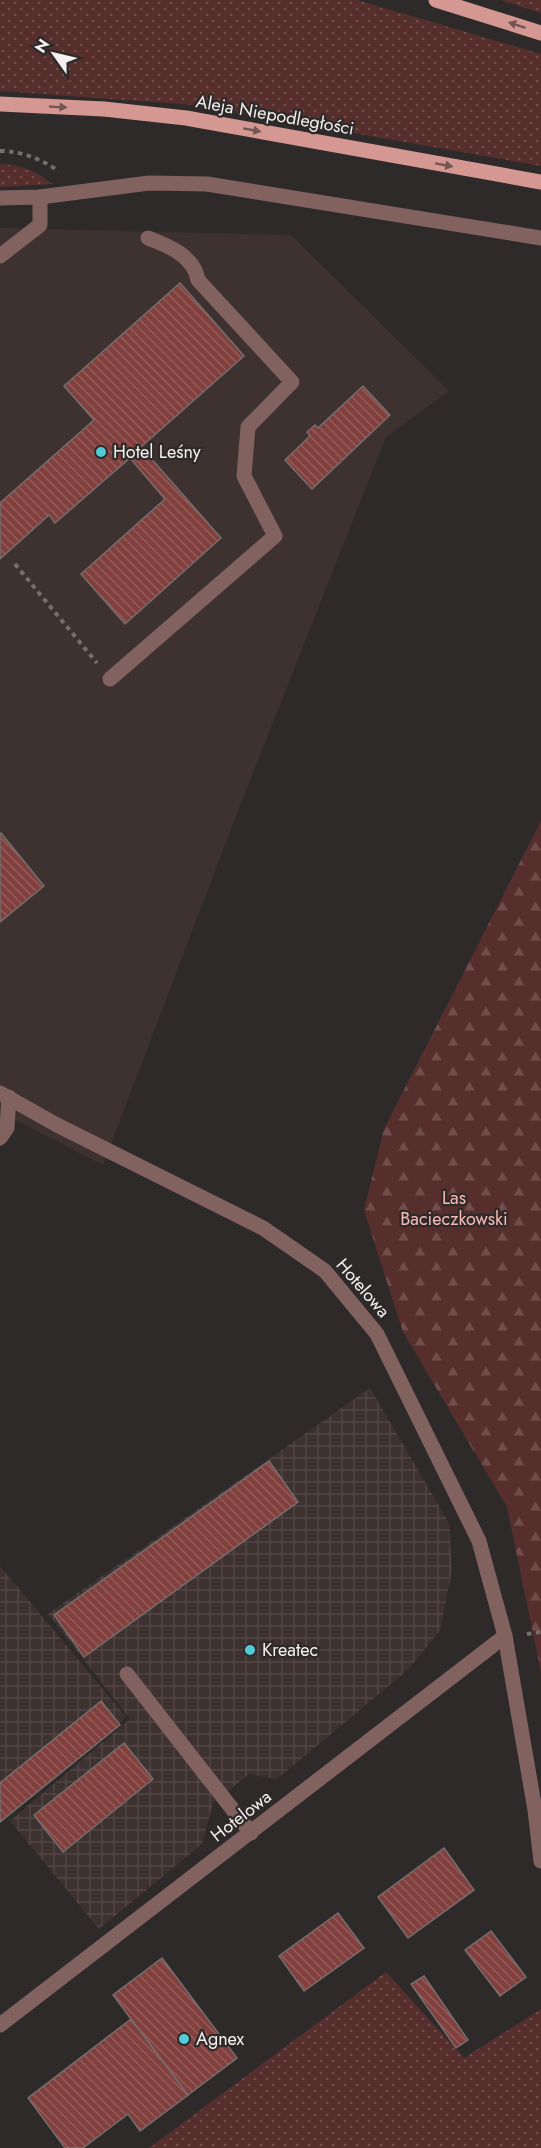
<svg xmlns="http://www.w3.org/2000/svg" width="541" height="2148" viewBox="0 0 541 2148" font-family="Jost,sans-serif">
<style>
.built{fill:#3e3231}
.industrial{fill:url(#industrial-grid)}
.grass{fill:url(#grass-dots)}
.forest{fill:url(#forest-firs)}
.building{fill:url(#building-back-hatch);stroke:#746e6d;stroke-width:1.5}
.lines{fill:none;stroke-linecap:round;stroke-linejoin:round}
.path{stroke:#746f6f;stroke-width:4;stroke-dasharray:4.5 4.5;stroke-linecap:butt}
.minor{stroke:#81625f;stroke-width:15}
.major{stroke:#d59792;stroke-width:15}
.oneway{fill:#715654}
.poi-dot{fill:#52cbd7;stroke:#2f2a2a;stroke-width:2}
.labels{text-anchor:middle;stroke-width:4.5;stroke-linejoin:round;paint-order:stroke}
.street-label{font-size:18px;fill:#f4f0f0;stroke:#2f2a2a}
.poi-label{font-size:18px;fill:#f4f0f0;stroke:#2f2a2a;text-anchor:start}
.park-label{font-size:18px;fill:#f8bab5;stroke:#2f2a2a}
</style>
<defs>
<pattern id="industrial-grid" width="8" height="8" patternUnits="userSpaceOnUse" patternTransform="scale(1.5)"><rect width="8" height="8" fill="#3e3231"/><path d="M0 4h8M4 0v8" fill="none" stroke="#514645"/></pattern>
<pattern id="grass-dots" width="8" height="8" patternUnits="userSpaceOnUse" patternTransform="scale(1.5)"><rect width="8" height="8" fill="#562f2d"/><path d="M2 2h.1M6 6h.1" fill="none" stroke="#6f4d4c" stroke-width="1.8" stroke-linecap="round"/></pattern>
<pattern id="forest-firs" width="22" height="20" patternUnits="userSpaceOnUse" patternTransform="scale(1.5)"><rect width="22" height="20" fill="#562f2d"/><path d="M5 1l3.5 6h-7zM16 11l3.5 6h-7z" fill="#6f4d4c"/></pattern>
<pattern id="building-back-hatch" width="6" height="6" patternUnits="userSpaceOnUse" patternTransform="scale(1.5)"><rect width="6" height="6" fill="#81403d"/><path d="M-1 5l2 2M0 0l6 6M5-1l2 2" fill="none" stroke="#935c59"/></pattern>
</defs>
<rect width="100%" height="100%" fill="#2f2a2a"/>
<polygon class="built" points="0,228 291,235 449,391 386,437 239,808 103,1165 0,1112"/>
<g class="industrial">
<polygon points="370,1388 449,1523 452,1571 440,1630 409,1669 277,1779 249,1774 213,1803 202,1844 99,1929 10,1821 130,1719 48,1614"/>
<polygon points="0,1566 126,1717 0,1823"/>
</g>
<g class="grass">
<polygon points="0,0 357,0 541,54 541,166 194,105 0,91"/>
<polygon points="501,0 541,0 541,13"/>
<path d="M 0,164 C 21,165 36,171 52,184 L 0,187 Z"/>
<polygon points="386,1972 464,2058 541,2009 541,2148 149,2148"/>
</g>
<polygon class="forest" points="541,821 541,1672 507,1507 403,1332 364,1210 384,1129"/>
<g class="building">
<polygon points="180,283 244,356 141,447 221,538 125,624 81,574 165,499 130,458 55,523 49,515 0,559 0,503 94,420 64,386"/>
<polygon points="363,386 390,415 312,489 285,460 310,436 307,432 315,425 318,428"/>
<polygon points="1,833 44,886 0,922 0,834"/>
<polygon points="269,1461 298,1502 84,1657 54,1615"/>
<polygon points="101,1701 120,1725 0,1822 0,1783"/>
<polygon points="124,1743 153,1779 63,1852 34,1815"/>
<polygon points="444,1848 474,1890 408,1938 378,1897"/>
<polygon points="338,1913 364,1948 304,1991 279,1956"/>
<polygon points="491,1931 526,1977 500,1996 465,1950"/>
<polygon points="162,1958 237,2058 188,2095 113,1995"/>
<polygon points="424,1976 468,2040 456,2048 411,1984"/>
<polygon points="131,2019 188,2095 140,2131 128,2114 83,2148 65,2148 28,2098"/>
</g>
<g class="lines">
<g class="path">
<path d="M 0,151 C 22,151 40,159 59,171"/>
<polyline points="15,564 97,663"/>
<polyline points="527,1634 541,1632"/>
</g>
<g class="minor">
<polyline points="0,198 40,197 149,183 207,184 541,238"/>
<polyline points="0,256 40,225 40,197"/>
<path d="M 110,679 L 275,536 L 244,476 L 248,427 L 292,382 L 198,280 C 194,256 169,246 148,238"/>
<polyline points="0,1093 57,1125 263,1228 325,1271 377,1334 479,1541 505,1636 535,1810 541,1861"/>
<polyline points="0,1138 7,1128 9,1097"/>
<polyline points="127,1674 251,1833"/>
<polyline points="0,2025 505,1636"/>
</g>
<g class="major">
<polyline points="436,0 541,33"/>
<polyline points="0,104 104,109 186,118 541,182"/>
</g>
</g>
<defs><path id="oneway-solid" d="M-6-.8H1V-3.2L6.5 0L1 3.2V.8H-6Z" transform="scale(1.5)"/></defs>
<g class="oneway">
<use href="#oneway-solid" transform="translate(517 25) rotate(-162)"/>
<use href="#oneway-solid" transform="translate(58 107) rotate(3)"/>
<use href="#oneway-solid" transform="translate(252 130) rotate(10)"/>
<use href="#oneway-solid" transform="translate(444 165) rotate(10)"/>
</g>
<g class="poi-dot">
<circle cx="101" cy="452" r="6"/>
<circle cx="250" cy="1650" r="6"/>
<circle cx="184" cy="2039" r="6"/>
</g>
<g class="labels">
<g class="street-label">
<text transform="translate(275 115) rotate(10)" y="6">Aleja Niepodległości</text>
<text transform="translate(363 1288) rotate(49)" y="6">Hotelowa</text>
<text transform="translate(241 1816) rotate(-38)" y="6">Hotelowa</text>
</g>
<g class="poi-label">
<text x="113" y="458">Hotel Leśny</text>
<text x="262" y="1656">Kreatec</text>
<text x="196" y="2045">Agnex</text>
</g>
<g class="park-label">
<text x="454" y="1204">Las<tspan x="454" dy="21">Bacieczkowski</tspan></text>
</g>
</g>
<g transform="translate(54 54) rotate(304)" stroke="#2f2a2a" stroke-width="4.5" paint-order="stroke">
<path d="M0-4.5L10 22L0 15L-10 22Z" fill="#f4f0f0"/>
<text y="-9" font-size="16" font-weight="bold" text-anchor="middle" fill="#f4f0f0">N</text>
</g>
</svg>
